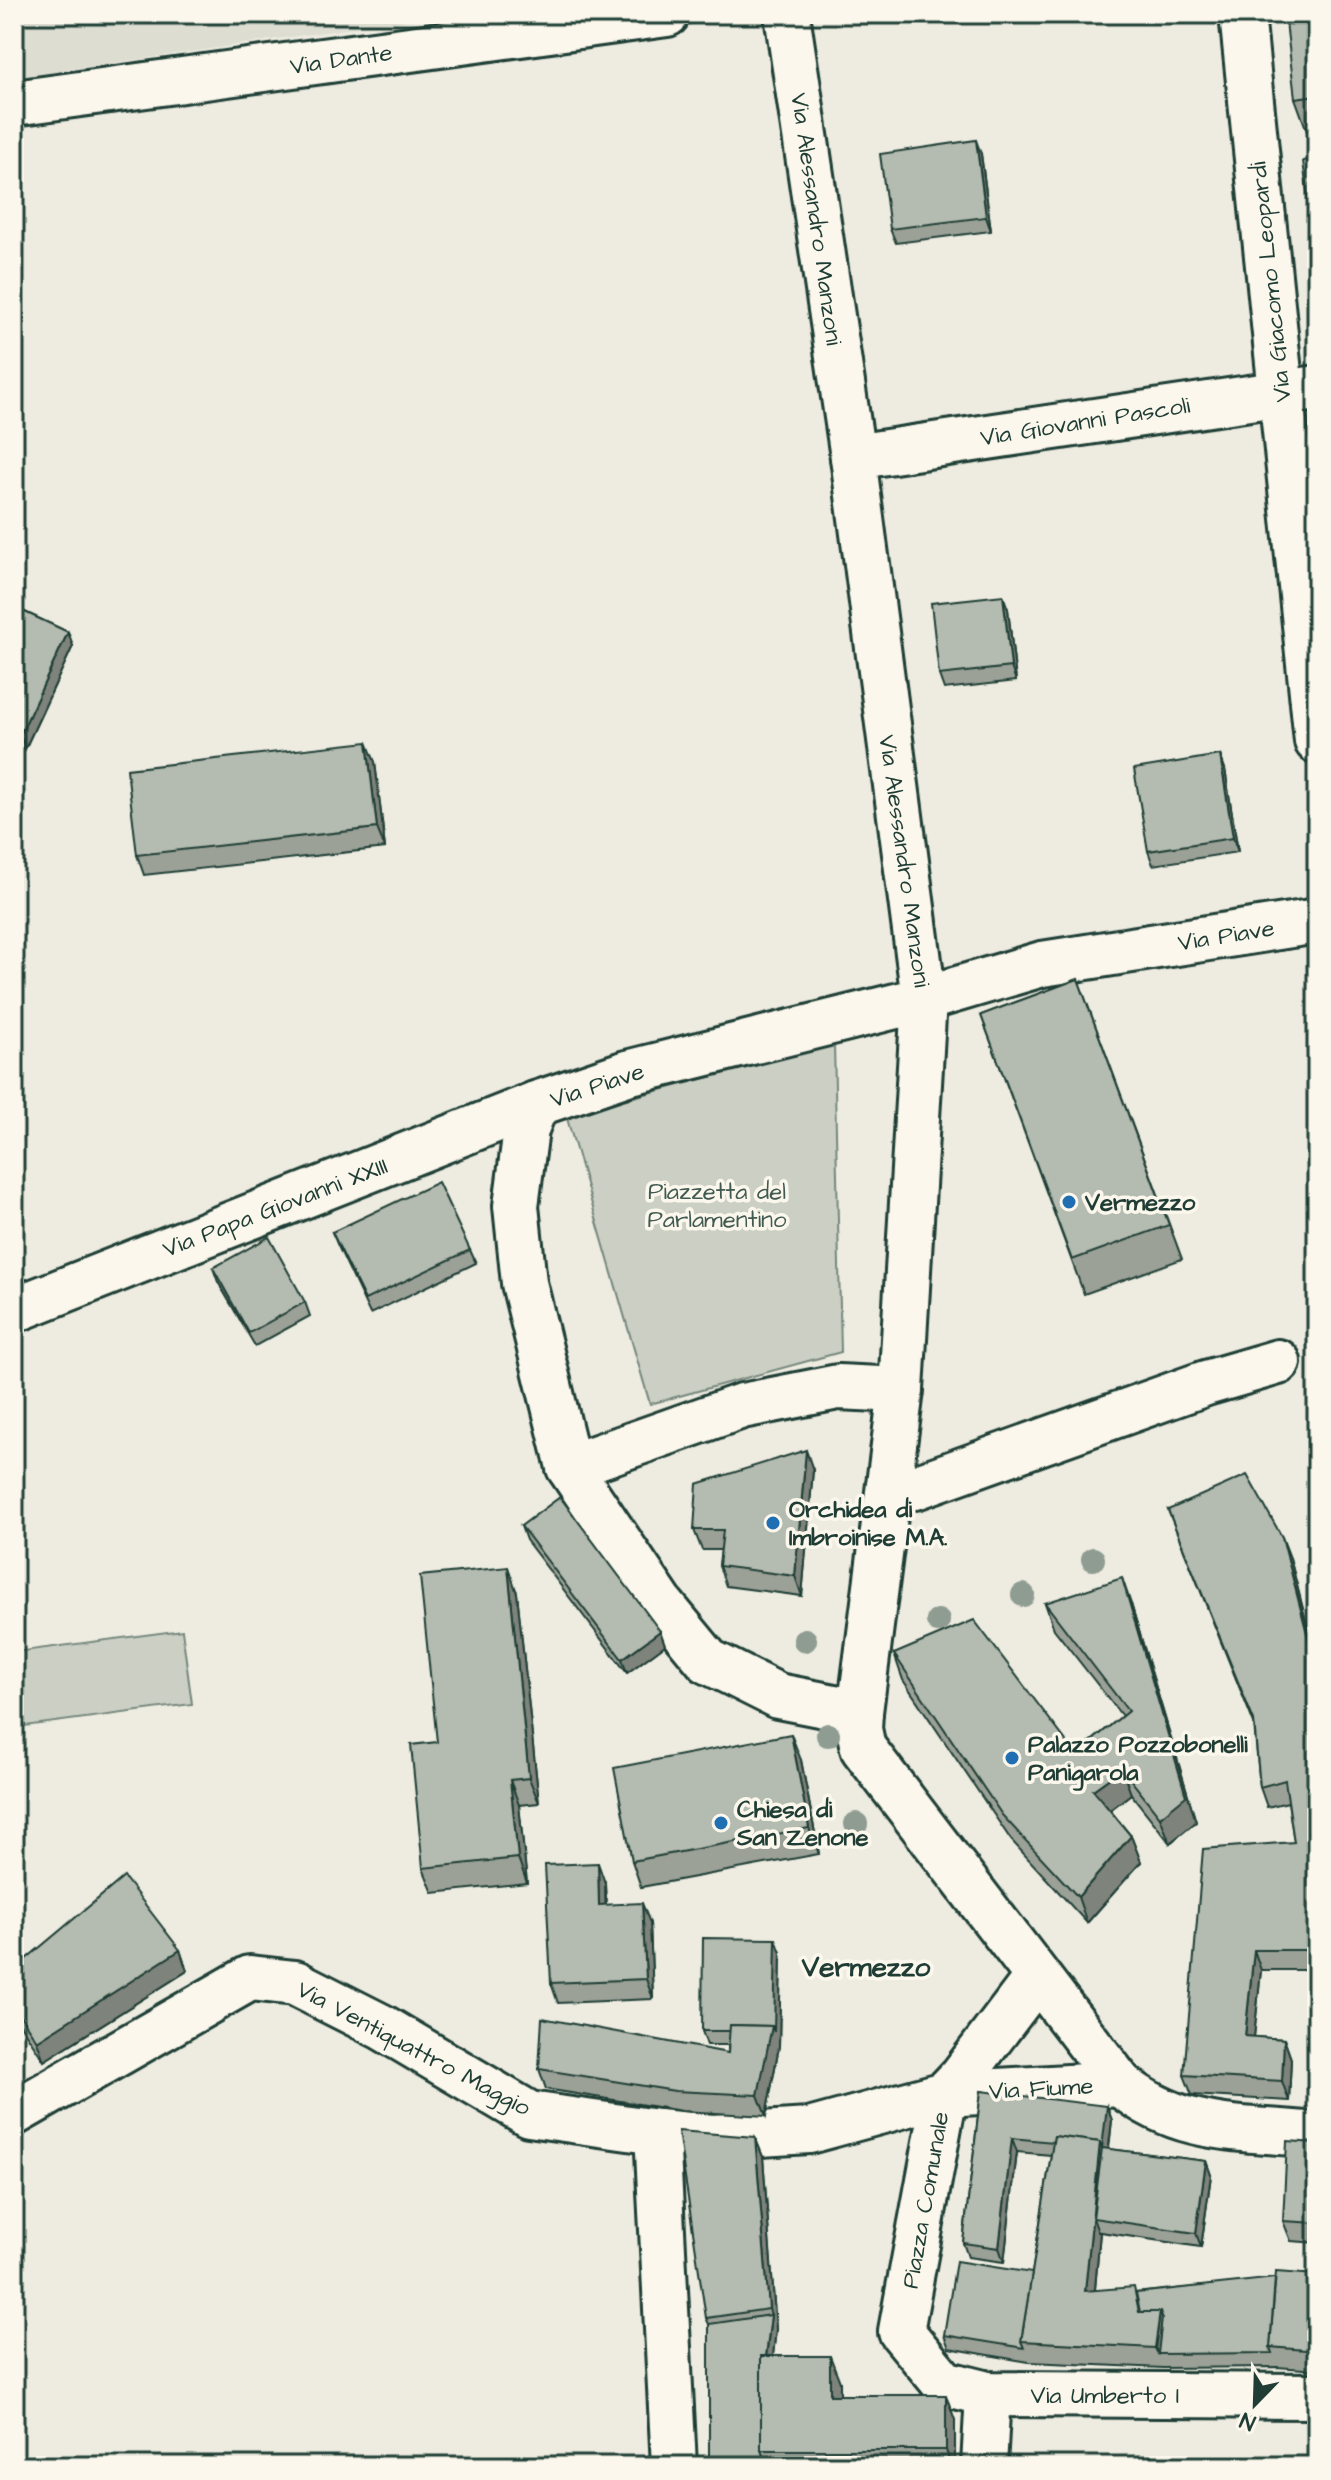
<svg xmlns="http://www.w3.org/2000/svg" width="1331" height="2480" viewBox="0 0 1331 2480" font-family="'Architects Daughter',sans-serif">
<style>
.built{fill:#ddddd2}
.green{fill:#cbcfc4;stroke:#75867c;stroke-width:2}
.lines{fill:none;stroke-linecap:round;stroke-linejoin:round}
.minor-casing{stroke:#1f3d34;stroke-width:50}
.minor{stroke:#fbf7ec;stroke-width:44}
.tree{fill:#8f9c92}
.wall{fill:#9ba197;stroke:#1f3d34;stroke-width:2}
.shaded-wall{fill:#7e837b;stroke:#1f3d34;stroke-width:2}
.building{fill:#b4bbb0;stroke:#1f3d34;stroke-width:2}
.poi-dot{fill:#1f6fb2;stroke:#fbf7ec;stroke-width:3}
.labels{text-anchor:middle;stroke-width:7;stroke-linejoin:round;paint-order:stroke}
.street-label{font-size:24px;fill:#1f3d34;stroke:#fbf7ec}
.park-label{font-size:24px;fill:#415a51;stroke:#fbf7ec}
.poi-label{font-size:24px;font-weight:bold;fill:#1f3d34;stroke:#fbf7ec;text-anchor:start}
.quarter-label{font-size:28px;font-weight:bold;fill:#1f3d34;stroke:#fbf7ec}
</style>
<rect width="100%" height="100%" fill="#eeece1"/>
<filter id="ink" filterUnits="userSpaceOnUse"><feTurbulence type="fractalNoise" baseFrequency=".0125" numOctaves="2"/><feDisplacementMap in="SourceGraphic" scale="16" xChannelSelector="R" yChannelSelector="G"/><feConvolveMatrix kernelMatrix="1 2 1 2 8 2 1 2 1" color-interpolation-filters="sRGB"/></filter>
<g filter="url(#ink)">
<polygon class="built" points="14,14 447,14 14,78"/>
<g class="green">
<polygon points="834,1044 841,1352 650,1404 566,1115"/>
<polygon points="182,1630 192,1704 25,1726 15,1652"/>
</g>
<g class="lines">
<g class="minor-casing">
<g id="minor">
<path d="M 787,14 L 853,457 L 924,999 L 901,1390 L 860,1712 L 859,1729 L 863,1748 L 1120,2084 C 1182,2134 1241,2127 1317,2135"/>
<polyline points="1242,14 1317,741"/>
<polyline points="14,103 667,14"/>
<polyline points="853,457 1317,388"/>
<polyline points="536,1104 526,1129 516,1206 524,1283 569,1467 661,1604 708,1661 778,1696 860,1712"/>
<polyline points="14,1310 536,1104 627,1073 924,999 1042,964 1317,921"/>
<polyline points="569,1467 742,1406 838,1387 901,1390"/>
<polyline points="891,1487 915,1487 1206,1383 1278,1362"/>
<polyline points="1037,1977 962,2076 945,2094 901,2331 944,2383 988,2394 1317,2396"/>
<polyline points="14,2113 250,1978 295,1983 382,2027 529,2114 657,2132 712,2137 809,2131 945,2094 1120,2084"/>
<polyline points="657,2132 674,2466"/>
<polyline points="984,2466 988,2394"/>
</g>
</g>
<use href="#minor" class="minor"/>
</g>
<g class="tree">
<circle cx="1093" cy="1559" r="12"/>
<circle cx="1023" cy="1595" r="12"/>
<circle cx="938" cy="1621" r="12"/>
<circle cx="805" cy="1640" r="12"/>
<circle cx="828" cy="1735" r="12"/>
<circle cx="856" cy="1824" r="12"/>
</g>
<g class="wall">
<polygon points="1317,14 1317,130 1307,131 1295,98"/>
<polygon points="981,154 991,231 896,243 890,229"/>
<polygon points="14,607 68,632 73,646 25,749 14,744"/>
<polygon points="1008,609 1016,681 944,689 939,675"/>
<polygon points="1220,755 1225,769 1238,852 1153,865 1148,851"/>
<polygon points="375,762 385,848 144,875 137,855"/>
<polygon points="1078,979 1182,1259 1084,1294 981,1015"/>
<polygon points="332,1232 470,1250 476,1263 370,1314 338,1246"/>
<polygon points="213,1268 305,1302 310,1316 255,1346 218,1282"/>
<polygon points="813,1470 802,1596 726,1586 719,1566 721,1550 702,1550 694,1530"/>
<polygon points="1168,1510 1290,1558 1317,1664 1317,1970 1261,1970 1254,2037 1284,2039 1291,2059 1289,2101 1192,2095 1184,2075 1294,1842 1288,1802 1267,1807 1260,1787 1254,1724"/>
<polygon points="521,1526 660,1631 665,1645 627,1673 526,1540"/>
<polygon points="517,1593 539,1803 519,1805 527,1883 433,1893 423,1868 437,1742"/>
<polygon points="1045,1603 1131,1604 1196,1822 1170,1843 1131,1794 1110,1810 1131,1836 1141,1862 1087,1923 1011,1840 903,1680 894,1654 1076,1754 1122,1716 1054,1629"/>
<polygon points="801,1760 819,1854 641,1887 632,1861"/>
<polygon points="605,1883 606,1905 650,1923 653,1999 558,2003 551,1983"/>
<polygon points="180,1950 187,1971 44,2061 14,2015 14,1969"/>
<polygon points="781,1953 779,2046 766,2116 682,2111 546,2089 539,2069 728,2053 728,2045 707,2045 702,2031"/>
<polygon points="981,2091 1112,2120 1109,2149 1206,2161 1211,2175 1201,2247 1100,2232 1095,2290 1136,2293 1317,2275 1317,2370 1277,2367 1163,2368 1029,2362 949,2348 944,2335 1032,2273 1051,2155 1017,2152 1004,2262 968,2257 963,2243"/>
<polygon points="755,2137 763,2157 776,2329 773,2356 840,2382 840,2395 955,2420 955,2466 711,2466 709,2460 709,2324 706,2318"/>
<polygon points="1317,2143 1317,2243 1291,2241 1283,2221"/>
</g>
<g class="shaded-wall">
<polygon points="976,140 981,154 991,231 986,217"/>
<polygon points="1003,595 1008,609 1016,681 1011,667"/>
<polygon points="68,632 73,646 25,749 20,735"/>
<polygon points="367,742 375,762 385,848 377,828"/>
<polygon points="1220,755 1225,769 1238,852 1233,838"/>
<polygon points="806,1450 813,1470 802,1596 795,1576"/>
<polygon points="1282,1537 1290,1558 1317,1664 1317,1672"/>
<polygon points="508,1567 517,1593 539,1803 529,1778"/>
<polygon points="1122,1578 1131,1604 1196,1822 1170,1843 1160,1817"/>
<polygon points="660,1631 665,1645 627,1673 622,1659"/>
<polygon points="791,1734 801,1760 819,1854 809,1828"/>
<polygon points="1122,1769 1131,1794 1102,1816 1093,1790"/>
<polygon points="510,1780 519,1805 527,1883 518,1858"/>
<polygon points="1131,1836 1141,1862 1087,1923 1078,1897"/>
<polygon points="598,1863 605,1883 606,1925 599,1905"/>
<polygon points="642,1903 650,1923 653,1999 646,1979"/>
<polygon points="776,1939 781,1953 779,2046 766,2116 758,2095"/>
<polygon points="1317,1948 1317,1960 1313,1950"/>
<polygon points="180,1950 187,1971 44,2061 37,2041"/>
<polygon points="1254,1950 1261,1970 1252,2056 1245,2036"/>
<polygon points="1284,2039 1291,2059 1289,2101 1282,2081"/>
<polygon points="1107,2106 1112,2120 1107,2162 1093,2218 1098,2232 1100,2232 1093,2311 1085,2291 1100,2142"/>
<polygon points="755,2137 763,2157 776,2329 770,2381 765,2367 771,2315 769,2309"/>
<polygon points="1012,2138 1017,2152 1004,2262 999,2248"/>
<polygon points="1206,2161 1211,2175 1201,2247 1196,2233"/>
<polygon points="1160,2312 1167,2332 1158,2354 1155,2348"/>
<polygon points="830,2356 840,2382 840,2420 830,2395"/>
<polygon points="946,2395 955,2420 955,2466 951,2466 946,2450"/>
</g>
<g class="building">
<polygon points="1285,14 1317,14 1317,95 1295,98"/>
<polygon points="976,140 986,217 890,229 880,154"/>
<polygon points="1317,159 1317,267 1303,161"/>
<polygon points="1003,595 1011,667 939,675 931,603"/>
<polygon points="14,607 68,632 20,735 14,732"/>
<polygon points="367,742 377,828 137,855 127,769"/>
<polygon points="1220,755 1233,838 1148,851 1134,769"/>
<polygon points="1078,979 1169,1225 1072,1260 981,1015"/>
<polygon points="438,1182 470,1250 365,1300 332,1232"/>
<polygon points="269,1237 305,1302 249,1333 213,1268"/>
<polygon points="806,1450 795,1576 719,1566 723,1530 694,1530 697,1484"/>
<polygon points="1247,1475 1282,1537 1317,1672 1317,1948 1313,1950 1254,1950 1245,2036 1284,2039 1282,2081 1184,2075 1203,1849 1294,1842 1285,1780 1260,1787 1254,1721 1168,1510"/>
<polygon points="560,1497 660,1631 622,1659 521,1526"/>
<polygon points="508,1567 529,1778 510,1780 518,1858 423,1868 411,1745 437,1742 420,1576"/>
<polygon points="1122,1578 1186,1796 1160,1817 1122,1769 1093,1790 1131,1836 1078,1897 1002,1815 894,1654 974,1620 1076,1754 1128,1711 1045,1603"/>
<polygon points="791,1734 809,1828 632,1861 614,1768"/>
<polygon points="598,1863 599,1905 642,1903 646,1979 551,1983 545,1865"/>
<polygon points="124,1877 180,1950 37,2041 14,2006 14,1969"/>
<polygon points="703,1938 776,1939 774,2032 772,2026 730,2025 730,2031 702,2031"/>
<polygon points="542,2018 728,2053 730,2025 772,2026 758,2095 675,2091 539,2069"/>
<polygon points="981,2091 1107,2106 1102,2148 1100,2142 1054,2136 1053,2142 1012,2138 999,2248 963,2243"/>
<polygon points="678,2131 755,2137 769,2309 706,2318"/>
<polygon points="1054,2136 1100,2142 1085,2291 1134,2287 1139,2312 1160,2312 1155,2348 1021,2341"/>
<polygon points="1287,2141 1317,2143 1317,2223 1283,2221"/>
<polygon points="1102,2148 1206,2161 1196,2233 1093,2218"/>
<polygon points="956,2261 1032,2273 1021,2341 1024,2348 944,2335"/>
<polygon points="1276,2272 1317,2275 1317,2351 1270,2347"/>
<polygon points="1275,2278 1270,2347 1272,2353 1158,2354 1162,2318 1160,2312 1140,2312 1136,2293"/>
<polygon points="771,2315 766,2356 761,2356 761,2450 765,2461 709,2460 709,2324"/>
<polygon points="761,2356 830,2356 830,2395 946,2395 946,2450 761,2450"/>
</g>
</g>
<g class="poi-dot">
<circle cx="1069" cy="1202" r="8"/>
<circle cx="773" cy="1523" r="8"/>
<circle cx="1012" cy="1758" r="8"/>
<circle cx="721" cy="1823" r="8"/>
</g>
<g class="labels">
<g class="street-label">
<text transform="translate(341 59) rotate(-8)" y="8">Via Dante</text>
<text transform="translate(817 219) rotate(82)" y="8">Via Alessandro Manzoni</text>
<text transform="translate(1270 282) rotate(-96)" y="8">Via Giacomo Leopardi</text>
<text transform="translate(1085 421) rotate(-9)" y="8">Via Giovanni Pascoli</text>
<text transform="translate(905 861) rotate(82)" y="8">Via Alessandro Manzoni</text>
<text transform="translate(1226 935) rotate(-9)" y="8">Via Piave</text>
<text transform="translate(597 1085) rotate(-18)" y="8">Via Piave</text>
<text transform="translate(275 1207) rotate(-21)" y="8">Via Papa Giovanni XXIII</text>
<text transform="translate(414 2048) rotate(28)" y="8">Via Ventiquattro Maggio</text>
<text transform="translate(1041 2088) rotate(-3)" y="8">Via Fiume</text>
<text transform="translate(925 2200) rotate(-80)" y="8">Piazza Comunale</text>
<text x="1105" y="2403">Via Umberto I</text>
</g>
<g class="park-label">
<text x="717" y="1199">Piazzetta del<tspan x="717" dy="28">Parlamentino</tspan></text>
</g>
<g class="poi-label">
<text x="1085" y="1210">Vermezzo</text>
<text x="789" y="1517">Orchidea di<tspan x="789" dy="28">Imbroinise M.A.</tspan></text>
<text x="1028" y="1752">Palazzo Pozzobonelli<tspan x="1028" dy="28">Panigarola</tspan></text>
<text x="737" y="1817">Chiesa di<tspan x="737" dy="28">San Zenone</tspan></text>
</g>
<g class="quarter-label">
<text x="866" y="1976">Vermezzo</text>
</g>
</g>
<rect width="1331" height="2480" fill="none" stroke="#fbf7ec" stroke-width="48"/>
<rect x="24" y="24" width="1283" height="2432" fill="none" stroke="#1f3d34" stroke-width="3" filter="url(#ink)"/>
<g transform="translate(1255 2404) rotate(203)" stroke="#fbf7ec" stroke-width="6" paint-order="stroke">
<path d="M0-6L14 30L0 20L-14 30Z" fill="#1f3d34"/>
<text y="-12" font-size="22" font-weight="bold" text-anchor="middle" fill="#1f3d34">N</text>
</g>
</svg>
